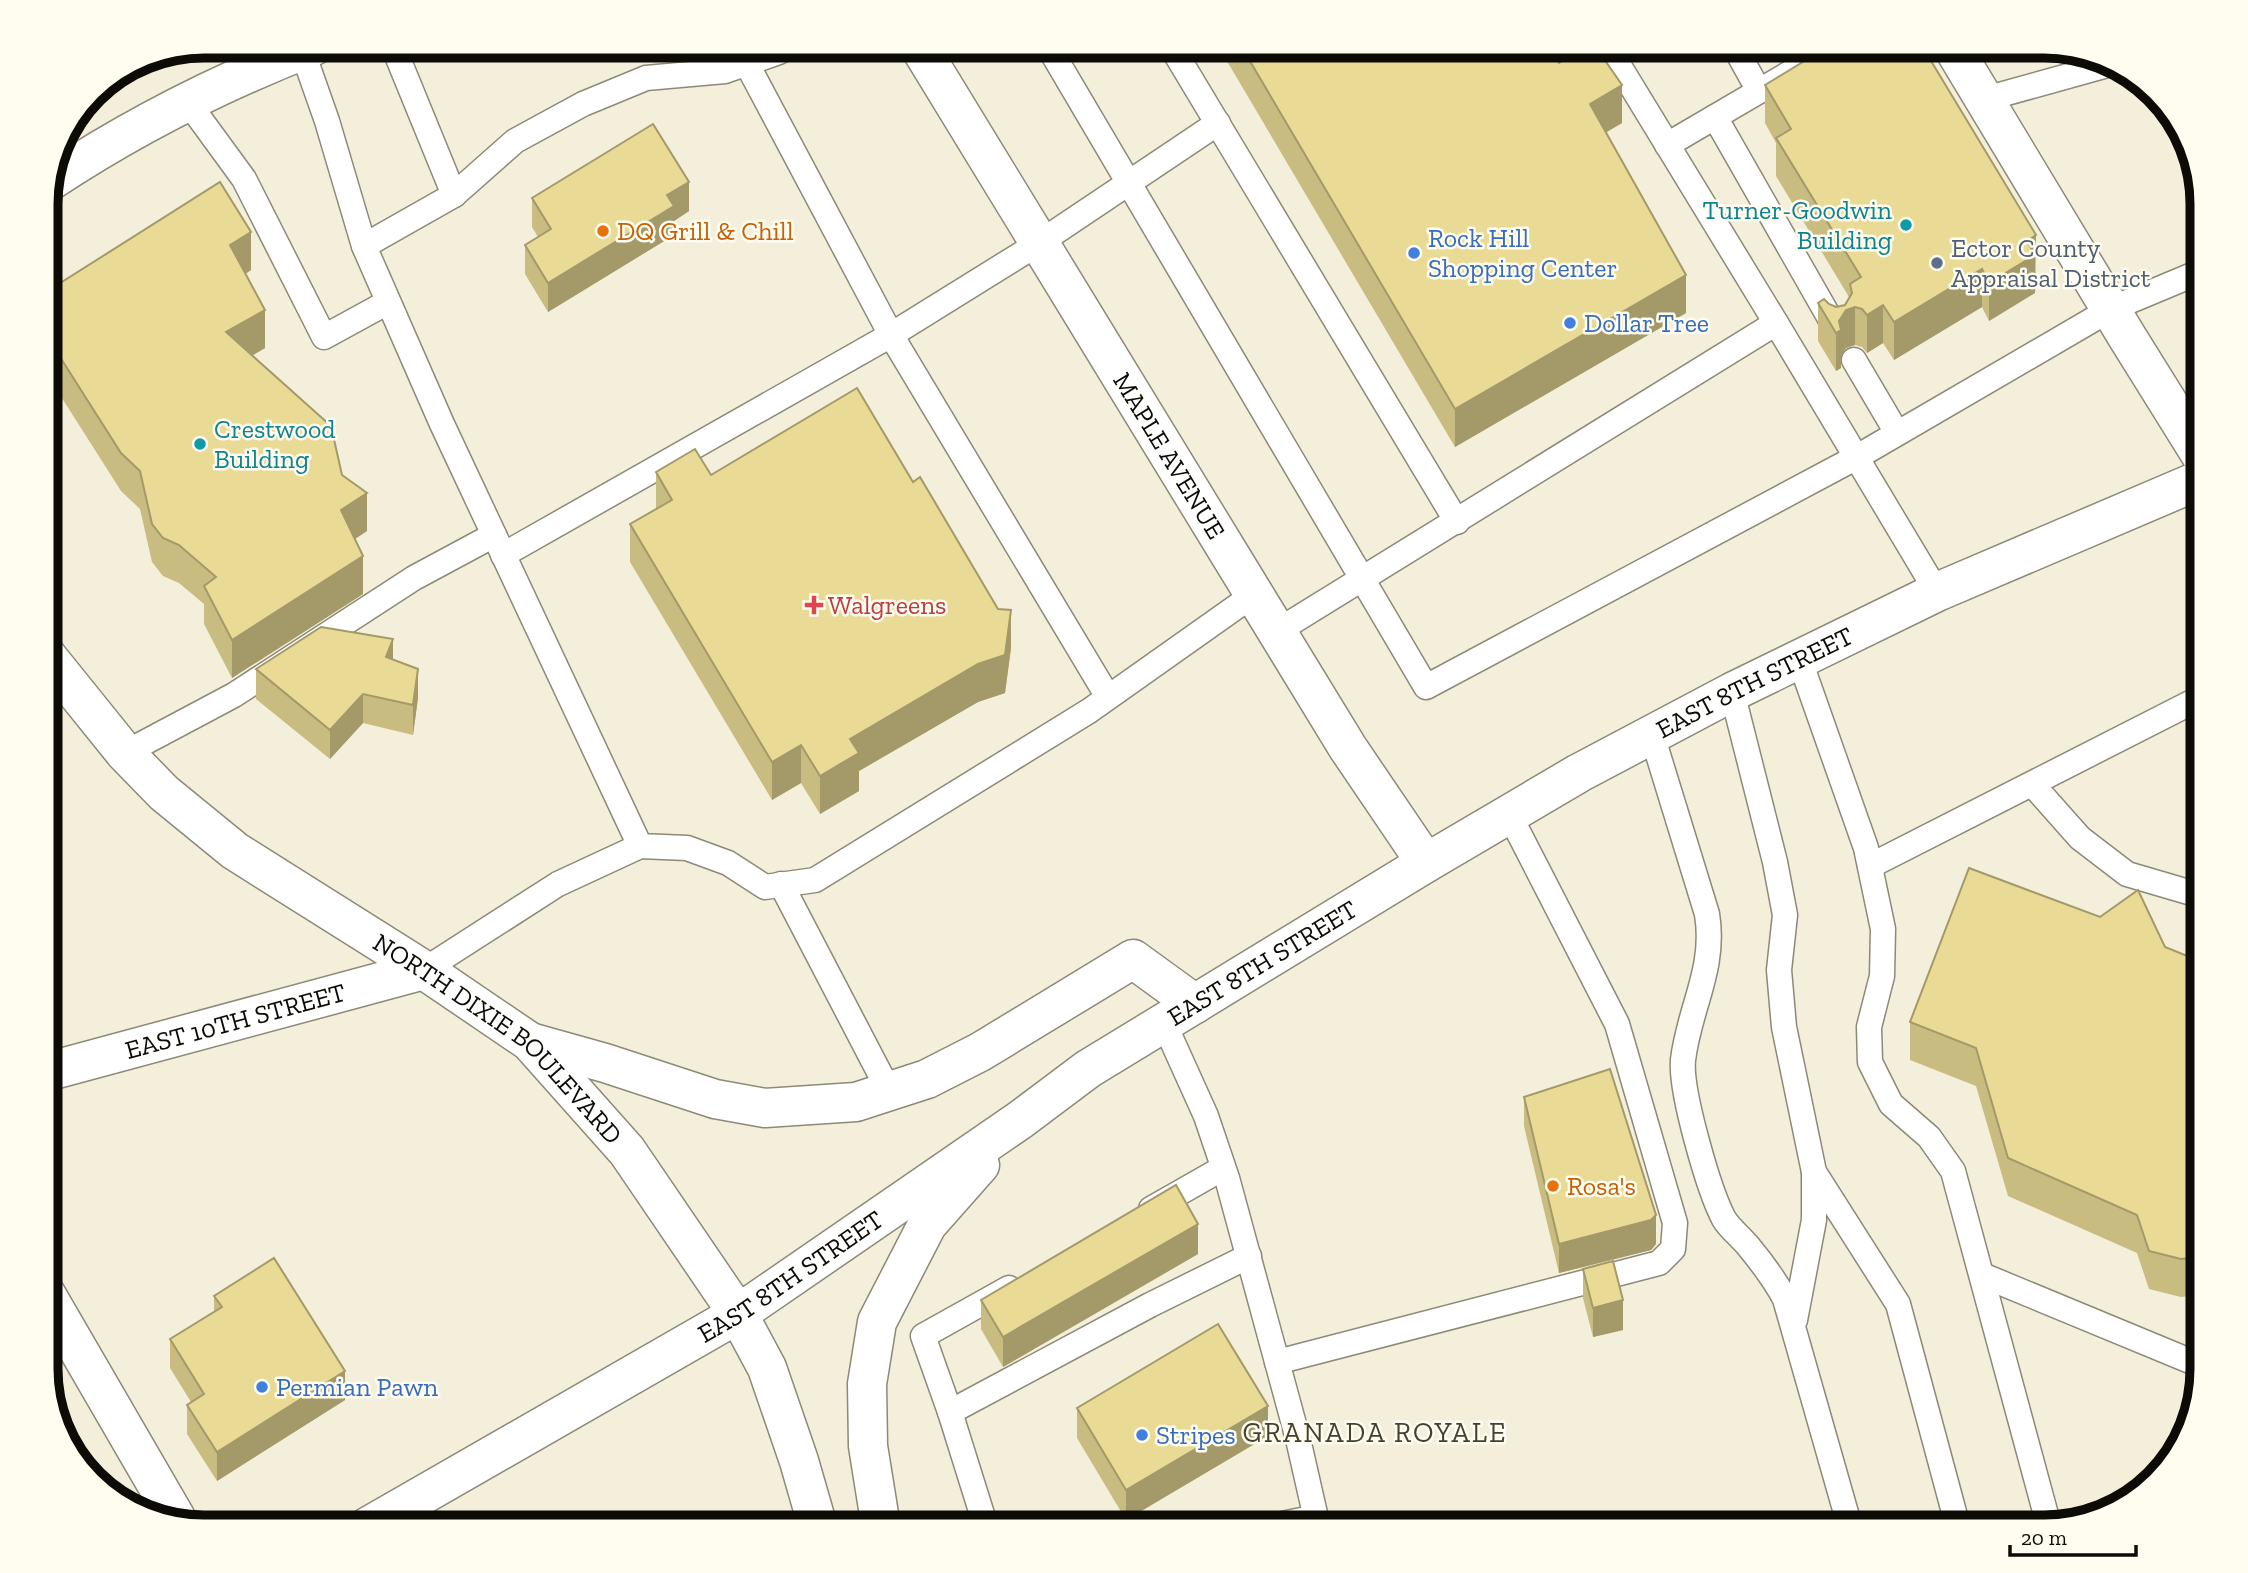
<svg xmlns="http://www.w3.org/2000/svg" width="2248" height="1573" viewBox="0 0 2248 1573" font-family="'Zilla Slab',serif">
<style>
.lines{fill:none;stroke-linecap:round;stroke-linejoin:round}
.service-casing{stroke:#8d8977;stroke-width:27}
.minor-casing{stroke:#8d8977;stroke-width:41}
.tertiary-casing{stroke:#8d8977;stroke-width:41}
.secondary-casing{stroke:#8d8977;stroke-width:41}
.service{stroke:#fff;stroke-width:24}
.minor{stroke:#fff;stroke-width:38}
.tertiary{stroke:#fff;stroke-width:38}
.secondary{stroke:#fff;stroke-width:38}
.wall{fill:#c8bc81}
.shaded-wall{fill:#a39969}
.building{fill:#e9db96;stroke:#a39969;stroke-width:2}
.culture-dot{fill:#0f9aa8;stroke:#fffcf0;stroke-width:2.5}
.food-dot{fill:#e8710a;stroke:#fffcf0;stroke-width:2.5}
.shop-dot{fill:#3f7fe0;stroke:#fffcf0;stroke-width:2.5}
.service-dot{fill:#5c6f8a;stroke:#fffcf0;stroke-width:2.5}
.health-dot{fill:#e0444e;stroke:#fffcf0;stroke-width:2.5}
.labels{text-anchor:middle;stroke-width:5;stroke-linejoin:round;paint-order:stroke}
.culture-label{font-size:26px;fill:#0d838f;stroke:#fffcf0;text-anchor:end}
.food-label{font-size:26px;fill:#c56008;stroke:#fffcf0;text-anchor:start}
.shop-label{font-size:26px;fill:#366cbe;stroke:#fffcf0;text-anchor:start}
.service-label{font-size:26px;fill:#4e5e75;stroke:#fffcf0;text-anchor:start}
.street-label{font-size:26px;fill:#0d0b06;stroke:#fffcf0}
.health-label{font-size:26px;fill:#be3a42;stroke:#fffcf0;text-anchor:start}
.neighbourhood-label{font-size:28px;letter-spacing:2px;fill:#454131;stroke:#fffcf0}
.rim{fill:none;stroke:#0d0b06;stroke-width:9}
</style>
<rect width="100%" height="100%" fill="#f3efdb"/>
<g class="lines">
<g class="service-casing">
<g id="service">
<polyline points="393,46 454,195"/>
<polyline points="1048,46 1426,687 1857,457 2111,309 2202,271"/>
<polyline points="1171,46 1457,522"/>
<polyline points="1607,46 1776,323 1937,592"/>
<polyline points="1734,46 1759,91"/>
<polyline points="302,50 327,121 364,246 442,424 640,846 687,848 728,863 765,887 815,880 1089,711 1253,595"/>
<polyline points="747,64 891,335 1039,243 1218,123"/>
<polyline points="1985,99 2104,66"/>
<polyline points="187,101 244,179 324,337 388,302"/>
<polyline points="1715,117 1836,329"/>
<polyline points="1667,145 1836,46"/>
<polyline points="364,246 454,195 515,141 583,104 646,78 725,71 779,52 790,46"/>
<polyline points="1854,360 1897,433"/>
<polyline points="503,555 891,335 1108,697"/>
<polyline points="1276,632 1776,323"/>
<polyline points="1799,658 1866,848 1883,929 1882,976 1869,1027 1870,1062 1891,1104 1929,1137 1953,1171 2049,1526"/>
<polyline points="1732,692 1775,862 1785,915 1779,970 1784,1027 1814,1172 1814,1220 1795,1320"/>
<path d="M 1652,735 L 1707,914 C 1716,969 1689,1008 1683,1060 C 1680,1091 1709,1191 1724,1219 C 1730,1229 1741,1237 1749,1247 C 1763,1264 1775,1280 1785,1299 L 1850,1527"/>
<polyline points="125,753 234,695 414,578 494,535"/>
<polyline points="2032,784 2080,838 2127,874 2202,896"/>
<polyline points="1870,866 2202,697"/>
<polyline points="781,884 889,1091"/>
<polyline points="424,970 558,884 640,846"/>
<polyline points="1164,1023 1206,1116 1227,1178 1298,1439 1318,1527"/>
<polyline points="1814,1172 1898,1304 1958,1527"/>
<polyline points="1151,1209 1223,1168"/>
<polyline points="1982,1275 2202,1366"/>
<polyline points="1277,1362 1659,1263 1673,1249 1675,1223 1617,1024 1509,814"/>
<polyline points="950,1412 923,1336 1009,1288"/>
<polyline points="2090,1517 2117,1509"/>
<polyline points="986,1527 950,1412 1150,1305 1249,1256"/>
<polyline points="1268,1527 1316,1517"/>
</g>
</g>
<g class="minor-casing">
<g id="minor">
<polyline points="1952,46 2126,335 2202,457"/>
<path d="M 49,182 C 132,127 221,82 314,46"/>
<polyline points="46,1294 176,1518"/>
</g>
</g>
<g class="tertiary-casing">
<g id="tertiary">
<path id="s1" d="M 919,46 L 1348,748 L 1426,863"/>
<path id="s2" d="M 46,1072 L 424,970"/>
</g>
</g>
<g class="secondary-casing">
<g id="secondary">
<path id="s3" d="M 46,655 L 125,753 L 164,793 L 235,851 L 424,970 L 530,1042 L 627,1151 L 738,1314 L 767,1368 L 799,1461 L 818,1527"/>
<polyline points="530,1042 605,1063 715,1099 765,1108 856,1102 927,1079 980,1052 1133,959 1195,1004"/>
<path id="s4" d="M 367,1527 L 738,1314 L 1020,1120 L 1088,1069 L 1426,863 L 1579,773 L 1732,692 L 1937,592 L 2202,479"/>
<polyline points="881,1527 868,1446 867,1384 877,1322 927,1225 980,1165"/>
</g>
</g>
<use href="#service" class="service"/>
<use href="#minor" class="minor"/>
<use href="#tertiary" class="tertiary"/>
<use href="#secondary" class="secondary"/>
</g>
<g class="wall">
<polygon points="1218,46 1549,46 1559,63 1622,123 1606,132 1686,313 1455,447"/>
<polygon points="1824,46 1922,46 2036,273 2035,293 1989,321 1982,307 1894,360 1883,343 1867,353 1862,347 1855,345 1846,348 1841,356 1841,368 1836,371 1818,341 1818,303 1836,307 1845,305 1849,297 1776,176 1776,143 1765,123 1765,85 1824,49"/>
<polygon points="532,198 689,211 674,221 674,235 548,312 525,274 525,245 538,237 532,227"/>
<polygon points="251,270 246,274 265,348 252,356 342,475 367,531 355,539 363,594 232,678 204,624 204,604 179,583 163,576 152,562 140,509 121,491 46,373 46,292"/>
<polygon points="656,472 711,475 1011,648 1005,693 978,702 859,771 859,791 820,814 801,783 772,800 630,562 630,524 656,509"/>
<polygon points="393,660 418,698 413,735 363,723 330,759 256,699 256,669"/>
<polygon points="2202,962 2199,1295 2181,1297 2149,1289 2137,1253 2008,1196 1976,1086 1910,1060 1910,1022"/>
<polygon points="1524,1097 1656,1244 1651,1250 1559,1273 1524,1126"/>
<polygon points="1198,1254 1003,1367 981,1329 981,1300"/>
<polygon points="1583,1269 1623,1330 1593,1337 1583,1298"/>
<polygon points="214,1296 345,1400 217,1481 187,1434 187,1405 191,1402 170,1368 170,1339 214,1311"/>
<polygon points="1077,1408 1268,1436 1126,1520 1077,1438"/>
</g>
<g class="shaded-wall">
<polygon points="1622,85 1622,123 1590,142 1590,104"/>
<polygon points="689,182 689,211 674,221 674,235 548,312 548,283 667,195"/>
<polygon points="251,232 251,270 230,283 230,245"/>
<polygon points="2036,235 2035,293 1989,321 1989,283 2027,241"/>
<polygon points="1982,269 1982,307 1894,360 1894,322"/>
<polygon points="1686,275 1686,313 1455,447 1455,409"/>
<polygon points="1883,305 1883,343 1867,353 1867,315"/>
<polygon points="1855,307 1855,345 1846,348 1841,356 1841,368 1836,371 1836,333 1839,321 1846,310"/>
<polygon points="265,310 265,348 226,370 226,332"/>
<polygon points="367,493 367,531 341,548 341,510"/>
<polygon points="363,556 363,594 232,678 232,640"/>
<polygon points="1011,610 1011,648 1005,693 978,702 859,771 859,791 820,814 820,776 850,739"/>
<polygon points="393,639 393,668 386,657"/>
<polygon points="418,669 418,698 413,735 413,705"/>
<polygon points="363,694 363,723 330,759 330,730"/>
<polygon points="801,745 801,783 772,800 772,762"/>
<polygon points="1656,1215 1656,1244 1651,1250 1559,1273 1559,1244"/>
<polygon points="1198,1224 1198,1254 1003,1367 1003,1337"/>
<polygon points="2202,1253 2202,1291 2199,1295 2199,1257"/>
<polygon points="1623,1300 1623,1330 1593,1337 1593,1308"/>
<polygon points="345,1371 345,1400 217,1481 217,1452"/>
<polygon points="1268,1406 1268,1436 1126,1520 1126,1490"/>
</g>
<g class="building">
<polygon points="1241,46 1549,46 1559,63 1589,46 1595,46 1622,85 1590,104 1686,275 1455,409"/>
<polygon points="1829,46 1922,46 2036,235 2027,241 2035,255 1989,283 1982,269 1894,322 1883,305 1867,315 1862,309 1855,307 1846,310 1839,321 1841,330 1836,333 1818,303 1824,299 1829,304 1836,307 1845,305 1852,293 1850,284 1861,277 1776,138 1791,129 1765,85"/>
<polygon points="653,124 689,182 667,195 674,206 548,283 525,245 551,229 532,198"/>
<polygon points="220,182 251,232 230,245 265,310 226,332 331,426 342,475 367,493 341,510 363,556 232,640 204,586 216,577 179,545 163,538 152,524 140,471 121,453 46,335 46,292"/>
<polygon points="857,388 913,482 920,477 998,609 1011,610 1005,655 978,664 850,739 859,753 820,776 801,745 772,762 630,524 672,500 656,472 695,449 711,475"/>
<polygon points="321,627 393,639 386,657 418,669 413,705 363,694 330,730 256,669"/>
<polygon points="1969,868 2100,917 2138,890 2165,947 2202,962 2202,1253 2199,1257 2181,1259 2149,1251 2137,1215 2008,1158 1976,1048 1910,1022"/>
<polygon points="1610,1069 1656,1215 1651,1220 1559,1244 1524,1097"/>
<polygon points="1176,1185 1198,1224 1003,1337 981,1300"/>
<polygon points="274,1258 345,1371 217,1452 187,1405 204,1394 170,1339 222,1307 214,1296"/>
<polygon points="1613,1261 1623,1300 1593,1308 1583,1269"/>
<polygon points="1218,1324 1268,1406 1126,1490 1077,1408"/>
</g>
<g class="culture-dot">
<circle cx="1906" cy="225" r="7"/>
<circle cx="200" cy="444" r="7"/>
</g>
<g class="food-dot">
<circle cx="603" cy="231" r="7"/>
<circle cx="1553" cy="1186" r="7"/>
</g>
<g class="shop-dot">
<circle cx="1414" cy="253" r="7"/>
<circle cx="1570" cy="323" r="7"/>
<circle cx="262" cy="1387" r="7"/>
<circle cx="1142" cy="1435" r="7"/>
</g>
<circle class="service-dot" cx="1937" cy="263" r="7"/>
<path class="health-dot" d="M810.5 594.5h7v7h7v7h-7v7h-7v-7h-7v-7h7z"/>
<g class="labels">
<g class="culture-label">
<text x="1892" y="219">Turner-Goodwin<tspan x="1892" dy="30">Building</tspan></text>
<text x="214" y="438" text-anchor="start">Crestwood<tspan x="214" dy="30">Building</tspan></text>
</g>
<g class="food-label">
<text x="617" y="240">DQ Grill &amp; Chill</text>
<text x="1567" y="1195">Rosa's</text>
</g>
<g class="shop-label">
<text x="1428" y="247">Rock Hill<tspan x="1428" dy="30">Shopping Center</tspan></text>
<text x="1584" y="332">Dollar Tree</text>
<text x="276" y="1396">Permian Pawn</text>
<text x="1156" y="1444">Stripes</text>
</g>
<g class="service-label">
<text x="1951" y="257">Ector County<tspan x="1951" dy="30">Appraisal District</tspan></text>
</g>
<g class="street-label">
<text dy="9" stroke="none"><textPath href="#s1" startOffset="480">MAPLE AVENUE</textPath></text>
<text dy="9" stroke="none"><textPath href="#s4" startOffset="1626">EAST 8TH STREET</textPath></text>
<text dy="9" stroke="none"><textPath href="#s4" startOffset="1059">EAST 8TH STREET</textPath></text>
<text dy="9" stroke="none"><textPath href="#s2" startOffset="196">EAST 10TH STREET</textPath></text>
<text dy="9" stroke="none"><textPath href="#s3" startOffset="598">NORTH DIXIE BOULEVARD</textPath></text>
<text dy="9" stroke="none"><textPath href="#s4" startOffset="492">EAST 8TH STREET</textPath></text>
</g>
<g class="health-label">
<text x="828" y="614">Walgreens</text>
</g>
<g class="neighbourhood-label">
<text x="1375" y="1442">GRANADA ROYALE</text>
</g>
</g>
<path d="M0 0H2248V1573H0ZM204 58H2044A146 146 0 0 1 2190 204V1369A146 146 0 0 1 2044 1515H204A146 146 0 0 1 58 1369V204A146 146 0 0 1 204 58Z" fill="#fffcf0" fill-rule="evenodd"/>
<path class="rim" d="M204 58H2044A146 146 0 0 1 2190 204V1369A146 146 0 0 1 2044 1515H204A146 146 0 0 1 58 1369V204A146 146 0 0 1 204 58Z"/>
<path d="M2010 1545v10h126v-10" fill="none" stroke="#0d0b06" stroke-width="3.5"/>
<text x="2021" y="1545" font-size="21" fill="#0d0b06" stroke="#fffcf0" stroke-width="5" paint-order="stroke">20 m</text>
</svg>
